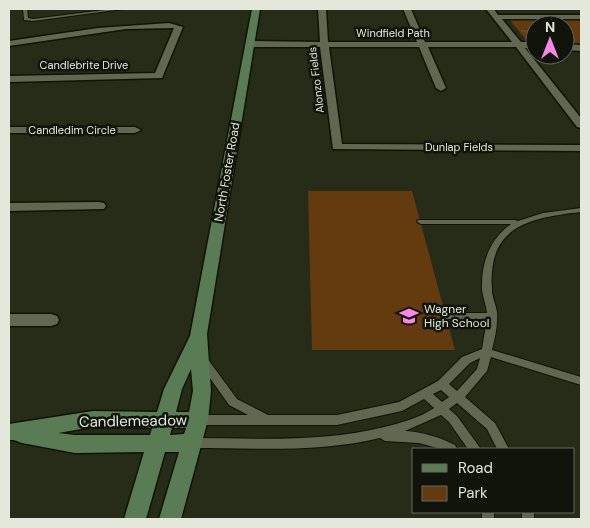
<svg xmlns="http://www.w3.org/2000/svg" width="590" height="528" viewBox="0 0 590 528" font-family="'DM Sans',sans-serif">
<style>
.green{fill:#643a0f}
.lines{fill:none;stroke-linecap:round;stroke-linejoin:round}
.lane-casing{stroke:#101403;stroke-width:2}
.street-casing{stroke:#101403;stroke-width:3}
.secondary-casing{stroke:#101403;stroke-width:3}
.path{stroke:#616654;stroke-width:1;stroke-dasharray:2 1;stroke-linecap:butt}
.lane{fill:#616750;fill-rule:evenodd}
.street{fill:#616750;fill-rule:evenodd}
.secondary{fill:#597c55;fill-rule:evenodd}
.labels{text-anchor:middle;stroke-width:5;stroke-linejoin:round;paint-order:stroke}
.far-street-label{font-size:11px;fill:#e4e8db;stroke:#11140b}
.street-label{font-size:12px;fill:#e4e8db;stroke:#11140b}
.poi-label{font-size:12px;fill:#e4e8db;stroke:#11140b;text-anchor:start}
.near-street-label{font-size:15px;fill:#e4e8db;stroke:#11140b}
</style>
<rect width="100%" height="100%" fill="#272c18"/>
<g class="green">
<polygon points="508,18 581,19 581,44 565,43 565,25 535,25 535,41 527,41"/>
<polygon points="308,191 412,191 455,350 312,350"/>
</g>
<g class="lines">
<g class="lane-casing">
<g id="lane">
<polygon points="23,9 27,9 28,18 33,19 113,9 123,9 33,21 24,20"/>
<path d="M 581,208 L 581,212 C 529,218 487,226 492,290 C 492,297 496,305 497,312 C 498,325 495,338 492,350 L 581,377 L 581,385 L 491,357 L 487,371 L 465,397 L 495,423 L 509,449 L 497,449 L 487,429 L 457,403 L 449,409 L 457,416 L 481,449 L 468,449 L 449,422 L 441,415 L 405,431 C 423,432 439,437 455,445 L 457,449 L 441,449 L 419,443 L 385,441 L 380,438 C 319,453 254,448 192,448 L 188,447 L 186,443 L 188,439 L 192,438 C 256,438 321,443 384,427 C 401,423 419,418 434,408 L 424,399 L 402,411 L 337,425 L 198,425 L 194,423 L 192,420 L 194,417 L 198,415 L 248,415 L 229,405 L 198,361 L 199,358 L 203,357 L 207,358 L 237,399 L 268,415 L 337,415 L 399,402 L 438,381 L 462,357 L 482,349 L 487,319 L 446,319 L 443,318 L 441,316 L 443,314 L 446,313 L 487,313 C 486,305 483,297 482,290 C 481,263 489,240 511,224 L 421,224 L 417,222 L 418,220 L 515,220 L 518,221 L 543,213 ZM 480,358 L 477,369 L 457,391 L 449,384 L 470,363 ZM 441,390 L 449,397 L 442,402 L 433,394 Z"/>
<rect x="482" y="512" width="12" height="7"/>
<rect x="522" y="512" width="12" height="7"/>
</g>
</g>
<g class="street-casing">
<g id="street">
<polygon points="318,9 326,9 328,42 417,42 403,9 411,9 425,42 512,42 486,9 494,9 498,15 581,15 581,19 502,19 521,42 535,42 535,48 525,48 581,118 581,128 577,127 516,47 428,47 446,88 441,91 436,88 419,47 329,47 342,144 581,145 581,151 333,149 320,47 250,47 246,44 250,41 320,42"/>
<polygon points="169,23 183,27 162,78 9,82 9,76 155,73 174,28 126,29 9,46 9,41 98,28"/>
<polygon points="565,44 581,45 581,51 565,50"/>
<polygon points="9,127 135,127 141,130 135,133 9,133"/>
<polygon points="99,202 104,203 106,206 104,209 9,211 9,203"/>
<polygon points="9,314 51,314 57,316 59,320 57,324 51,326 9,326"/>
</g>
</g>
<g class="secondary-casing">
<path id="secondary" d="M 252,9 L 260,9 L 207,334 L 211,391 L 208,420 L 181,519 L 159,519 L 179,452 L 165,452 L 146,519 L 124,519 L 144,452 L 75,453 L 22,443 L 14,440 L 9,440 L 9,424 L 93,411 L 157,412 L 164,389 L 190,336 ZM 191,369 L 193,391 L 189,412 L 176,412 L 182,389 ZM 93,427 L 152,428 L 150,435 L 75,435 L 58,433 ZM 172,428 L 186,428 L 184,434 L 170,435 Z"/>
</g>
<polyline class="path" points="521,31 535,31"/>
<use href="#lane" class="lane"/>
<use href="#street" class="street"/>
<use href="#secondary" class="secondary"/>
</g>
<defs>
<g id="school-bare" transform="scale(1.5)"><path d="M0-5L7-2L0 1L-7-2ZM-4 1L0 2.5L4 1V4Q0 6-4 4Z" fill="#fa87e6" stroke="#11140b" stroke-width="2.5" paint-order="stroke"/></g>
</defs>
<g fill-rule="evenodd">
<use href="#school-bare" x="409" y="316"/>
</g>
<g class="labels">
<g class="far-street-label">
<text x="393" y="37">Windfield Path</text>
<text x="84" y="69">Candlebrite Drive</text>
<text transform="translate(316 80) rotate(-97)" y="4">Alonzo Fields</text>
<text x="72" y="134">Candledim Circle</text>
<text x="459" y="151">Dunlap Fields</text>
</g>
<g class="street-label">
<text transform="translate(227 172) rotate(-80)" y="4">North Foster Road</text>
</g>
<g class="poi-label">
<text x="424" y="313">Wagner<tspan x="424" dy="14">High School</tspan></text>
</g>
<g class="near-street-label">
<text transform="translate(133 421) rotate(-1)" y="5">Candlemeadow</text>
</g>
</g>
<rect width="590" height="528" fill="none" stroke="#e4e8db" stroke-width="20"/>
<rect x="412" y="448" width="162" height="65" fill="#11140b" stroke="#65695e"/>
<rect x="422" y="464" width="25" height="8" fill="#597c55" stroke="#65695e"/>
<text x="458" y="473" font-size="15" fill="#e4e8db">Road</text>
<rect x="422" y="486" width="25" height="15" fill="#643a0f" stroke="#65695e"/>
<text x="458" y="498" font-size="15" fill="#e4e8db">Park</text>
<g transform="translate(550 40)"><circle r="24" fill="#11140b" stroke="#65695e"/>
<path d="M0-4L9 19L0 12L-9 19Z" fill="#fa87e6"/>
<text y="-8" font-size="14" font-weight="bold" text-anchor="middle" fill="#e4e8db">N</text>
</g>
</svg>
